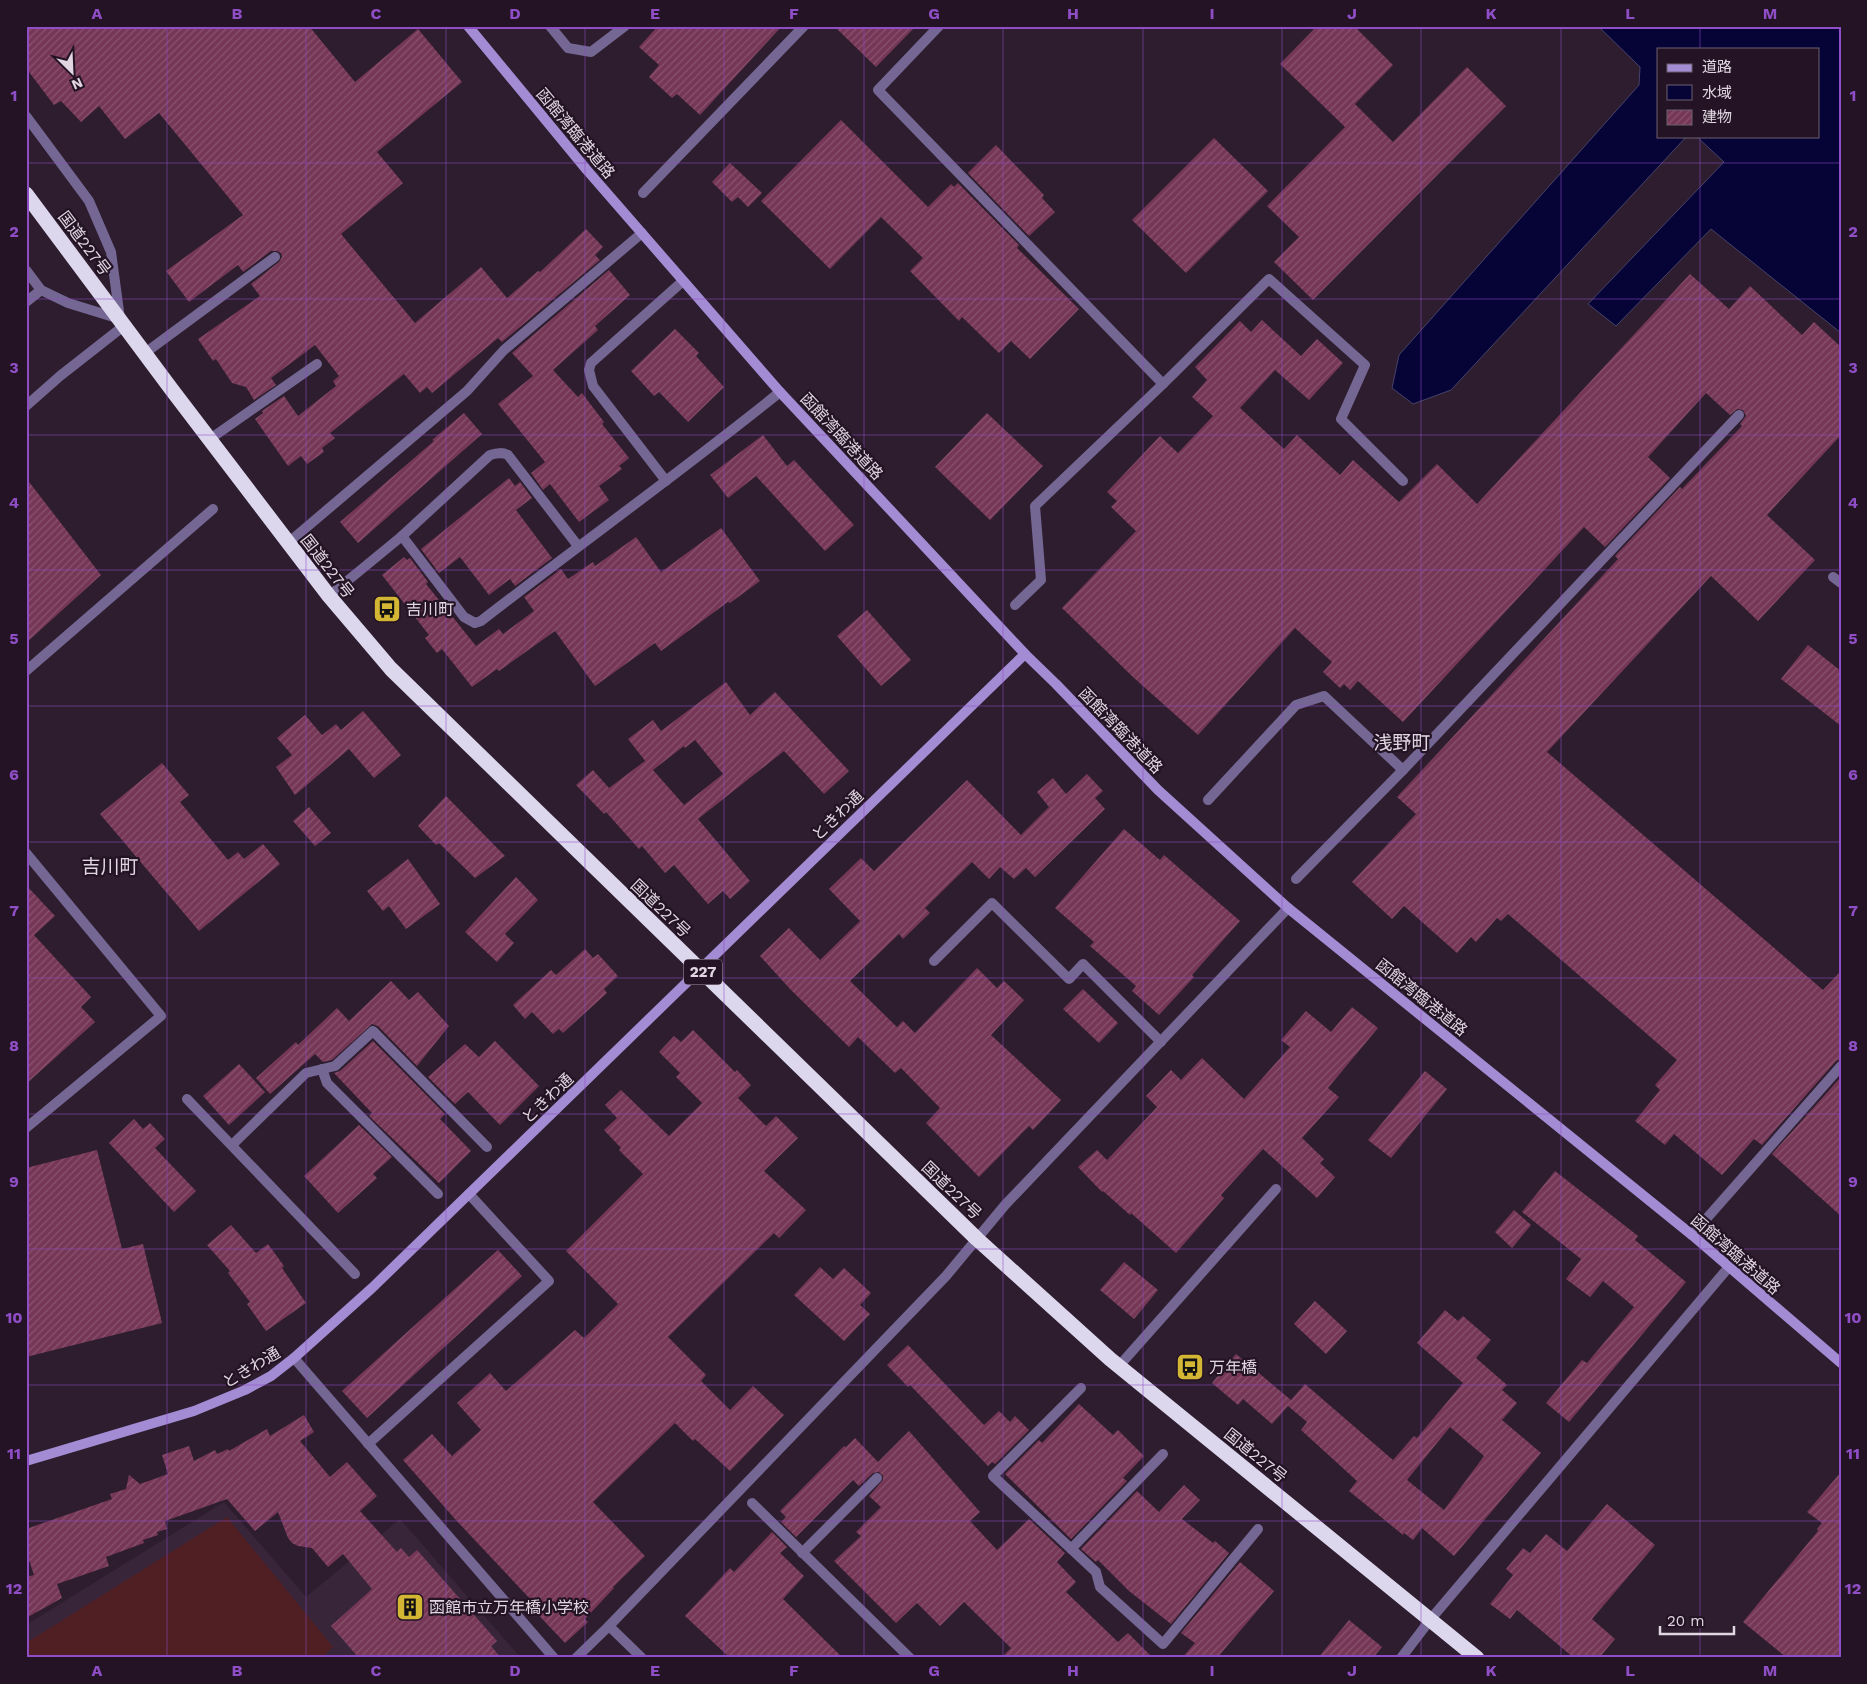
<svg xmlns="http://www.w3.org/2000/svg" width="1867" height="1684" viewBox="0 0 1867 1684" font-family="'Work Sans','Noto Sans JP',sans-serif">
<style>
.built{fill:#39253a}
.garden{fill:#4f1f23}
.water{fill:#060437;stroke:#47436a}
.building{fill:url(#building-hatch);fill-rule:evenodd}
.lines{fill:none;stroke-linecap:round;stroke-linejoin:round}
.lane{stroke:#746793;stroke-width:10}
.street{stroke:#746793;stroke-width:10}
.secondary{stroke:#a38cd4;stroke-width:10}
.highway{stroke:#ddd7ed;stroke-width:15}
.grid{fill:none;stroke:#8f4ec6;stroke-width:1;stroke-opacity:0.55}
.labels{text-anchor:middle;stroke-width:4.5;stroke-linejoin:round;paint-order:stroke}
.shield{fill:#231324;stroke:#a79ba8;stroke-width:1}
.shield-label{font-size:15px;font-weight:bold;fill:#e0d5e1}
.street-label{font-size:16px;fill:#e0d5e1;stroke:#231324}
.poi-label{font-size:16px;fill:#e0d5e1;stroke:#231324;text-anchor:start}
.quarter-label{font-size:19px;fill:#e0d5e1;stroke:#231324}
.neatline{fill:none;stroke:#8f4ec6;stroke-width:2}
.grid-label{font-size:16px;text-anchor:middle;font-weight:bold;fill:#8f4ec6}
</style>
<defs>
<pattern id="building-hatch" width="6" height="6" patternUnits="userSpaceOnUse" patternTransform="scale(1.25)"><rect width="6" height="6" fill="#763757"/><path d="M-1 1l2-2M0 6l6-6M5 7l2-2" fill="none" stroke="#89536f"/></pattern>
</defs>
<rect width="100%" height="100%" fill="#2d1d2e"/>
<polygon class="built" points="224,1502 306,1597 400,1519 521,1658 26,1658 26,1625"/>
<polygon class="garden" points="227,1517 333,1647 321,1658 26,1658 26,1643"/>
<polygon class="water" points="1598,26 1841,26 1841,333 1711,229 1616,326 1588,304 1724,162 1696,136 1818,136 1818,49 1658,49 1658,136 1687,136 1451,390 1413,404 1392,388 1399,355 1639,85 1640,67"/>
<g class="building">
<polygon points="26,26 309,26 355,82 418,29 462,82 377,152 403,183 341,234 415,323 481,267 507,298 538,271 540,272 586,229 603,247 595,255 600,260 502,342 498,338 432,393 427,387 420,393 404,374 330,433 335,438 322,448 324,452 307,464 301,456 288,466 255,419 263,413 262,411 284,396 298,416 336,386 333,381 339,376 315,345 271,378 276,385 254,400 246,387 232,383 216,359 213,361 198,339 260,296 251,284 279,262 282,257 281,253 277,251 271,251 243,272 238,265 189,302 166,271 243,215 159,113 125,139 99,106 81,122 61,101 54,105 26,68"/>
<polygon points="658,26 782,26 700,115 677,94 672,98 649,77 659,65 639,47"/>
<polygon points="834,26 916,26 876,67"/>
<polygon points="1317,26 1354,26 1393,65 1355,104 1393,142 1467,67 1506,106 1313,300 1274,262 1299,237 1267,206 1345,127 1280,64"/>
<polygon points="841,120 928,207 951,184 954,187 958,183 1019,245 1017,248 1079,309 1030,359 1011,341 999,353 962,317 959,321 910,271 923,258 881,217 830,269 761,201"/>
<polygon points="1214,138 1268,191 1186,273 1132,220"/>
<polygon points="996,145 1044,195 1042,198 1055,212 1029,236 968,173"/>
<polygon points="730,163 762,193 748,207 738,197 732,202 712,182"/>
<polygon points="609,270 630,295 595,326 598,330 553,370 578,397 582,393 604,422 602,424 629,458 619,466 622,469 599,486 609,500 579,522 550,484 543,490 531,473 545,462 498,404 533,376 512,353"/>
<polygon points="1690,274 1729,309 1750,286 1802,335 1814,322 1841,347 1841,435 1767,515 1815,560 1758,621 1711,576 1547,752 1823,990 1841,971 1841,1059 1836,1061 1762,1145 1754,1139 1722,1175 1674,1134 1665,1145 1635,1121 1660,1090 1655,1085 1677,1060 1508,914 1501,921 1497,918 1476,942 1471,937 1457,953 1404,906 1392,919 1352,882 1416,814 1397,797 1618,559 1615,556 1680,487 1682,489 1742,426 1740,424 1746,416 1743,410 1737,409 1730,415 1706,393 1648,457 1670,478 1605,547 1584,527 1403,722 1358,681 1350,690 1344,684 1340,688 1323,672 1332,662 1295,628 1198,735 1134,678 1062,608 1136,531 1111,507 1117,501 1107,492 1160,436 1178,453 1213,416 1192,397 1207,380 1195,367 1240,321 1251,332 1262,320 1301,356 1317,339 1343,363 1309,400 1275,370 1240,408 1284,449 1297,435 1340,475 1353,460 1399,502 1437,464 1477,504"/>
<polygon points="675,329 699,353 696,356 724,387 688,422 659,392 654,396 631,371"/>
<polygon points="464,413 482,434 358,543 340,522 434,441 432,440"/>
<polygon points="987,413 1043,466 990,520 935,467"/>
<polygon points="763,435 787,466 794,460 854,525 825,551 756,476 728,498 710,475"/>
<polygon points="26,478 101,575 26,643"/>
<polygon points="509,478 515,486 520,482 532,498 516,510 552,558 515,586 510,579 489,595 460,557 439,573 421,549"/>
<polygon points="721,528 760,581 730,603 728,602 661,651 655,643 595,686 555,631 499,671 497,669 472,687 442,649 437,653 425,638 429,635 382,575 404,557 407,560 410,558 428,582 426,584 476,646 499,629 503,634 534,611 524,597 561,569 568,579 593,562 595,566 636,537 661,572"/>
<polygon points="867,610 911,660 881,686 837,636"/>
<polygon points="1808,645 1841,671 1841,726 1781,679"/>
<path d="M 726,682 L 750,715 L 775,692 L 849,771 L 824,794 L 784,751 L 698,819 L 750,881 L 730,899 L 723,891 L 708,904 L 674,865 L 665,873 L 642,846 L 639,849 L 606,812 L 604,814 L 576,785 L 593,770 L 609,788 L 645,761 L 646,762 L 628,739 L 653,720 L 661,731 ZM 695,740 L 723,774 L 684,805 L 653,770 L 684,746 L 685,748 Z"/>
<polygon points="363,711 401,755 374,778 349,749 295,795 276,767 292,755 277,738 305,715 322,735 336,724 341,730"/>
<polygon points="162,763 189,795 180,802 228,860 238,852 244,859 263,844 280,864 199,931 100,814"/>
<polygon points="1087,774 1103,791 1095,798 1105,809 1035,877 1026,868 1014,879 1000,867 989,879 972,862 925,908 930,913 903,939 899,934 850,981 897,1027 903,1021 915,1033 977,968 997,988 1004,981 1024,1000 991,1035 1061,1100 1033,1130 1029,1126 979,1177 926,1123 940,1108 901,1068 895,1073 858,1037 849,1047 791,990 760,956 789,928 820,960 860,921 829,889 861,858 874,871 967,780 1021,835 1049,807 1037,792 1053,778 1066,794"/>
<polygon points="446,796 505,856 475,878 439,843 436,845 418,826"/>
<polygon points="309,807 331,833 315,846 293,821"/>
<polygon points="1124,829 1160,860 1164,855 1240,921 1192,975 1194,977 1159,1015 1132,991 1136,986 1090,946 1094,942 1055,908"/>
<polygon points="408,859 440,904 406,929 389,906 383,911 367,891"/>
<polygon points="516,877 538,900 505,934 514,943 497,962 465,932"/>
<polygon points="26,885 55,916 34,935 91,997 81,1007 95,1022 26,1084"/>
<polygon points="585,949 593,958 598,954 618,976 604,989 607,993 563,1033 559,1029 553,1034 532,1012 525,1019 513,1005 551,970 556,975"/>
<polygon points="391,981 409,1000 418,992 449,1026 417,1066 378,1026 372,1024 332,1060 323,1062 315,1054 270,1094 256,1078 296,1042 298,1045 337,1008 349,1021"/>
<polygon points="1083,989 1118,1023 1099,1043 1063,1009"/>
<polygon points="1352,1007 1378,1028 1328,1088 1339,1097 1302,1138 1324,1159 1320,1163 1335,1177 1317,1198 1263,1149 1221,1195 1224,1198 1176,1253 1131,1213 1130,1215 1103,1191 1102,1192 1078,1167 1097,1150 1107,1160 1157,1107 1146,1096 1171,1070 1181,1080 1202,1058 1244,1099 1290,1047 1281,1040 1306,1011 1331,1032"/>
<polygon points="693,1030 735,1072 737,1070 751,1085 738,1098 766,1126 776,1116 798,1138 764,1171 806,1210 779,1238 774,1233 668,1337 706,1375 701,1381 730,1410 753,1386 784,1415 730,1471 695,1439 693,1441 675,1423 593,1502 645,1556 613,1587 614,1588 585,1619 588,1622 565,1643 528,1604 532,1601 455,1519 403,1460 432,1434 452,1456 481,1430 457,1403 490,1373 506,1391 575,1330 584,1338 618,1304 566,1251 643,1174 619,1150 621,1148 604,1130 617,1118 605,1105 621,1090 669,1136 702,1103 676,1077 680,1073 659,1052 674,1036 681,1042"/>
<polygon points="373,1041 445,1114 440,1119 471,1151 439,1183 369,1116 372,1113 334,1073 340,1071"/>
<polygon points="495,1041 539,1086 500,1125 468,1092 455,1104 428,1077 465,1044 479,1057"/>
<polygon points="239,1064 265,1092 229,1125 203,1096"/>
<polygon points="1425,1071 1447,1089 1391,1158 1368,1140"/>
<polygon points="1841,1077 1841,1216 1772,1154"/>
<polygon points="134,1119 143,1129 150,1123 165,1139 155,1148 196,1191 174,1212 109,1143"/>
<polygon points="359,1125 392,1157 373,1174 377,1178 338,1213 304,1176"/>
<polygon points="97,1150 122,1249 143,1244 162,1323 26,1357 26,1168"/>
<polygon points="1555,1171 1638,1236 1635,1240 1686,1282 1569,1422 1546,1403 1582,1360 1587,1363 1634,1307 1603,1281 1590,1297 1566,1279 1581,1259 1522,1212"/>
<polygon points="1514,1210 1531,1225 1512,1248 1495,1232"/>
<polygon points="231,1225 256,1253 268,1244 284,1266 282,1268 306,1303 266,1331 247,1304 250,1302 228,1273 230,1271 207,1245"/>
<polygon points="498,1250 522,1276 367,1418 342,1391"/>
<polygon points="1124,1262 1158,1290 1134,1319 1100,1290"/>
<polygon points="820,1267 833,1279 844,1268 871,1293 860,1305 870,1314 844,1341 794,1295"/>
<polygon points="1315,1301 1347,1331 1326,1354 1294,1324"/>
<path d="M 1445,1310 L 1458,1321 L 1463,1316 L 1491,1340 L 1476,1358 L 1507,1385 L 1502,1390 L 1517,1403 L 1502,1420 L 1541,1453 L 1454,1556 L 1422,1528 L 1413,1540 L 1404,1533 L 1403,1535 L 1349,1491 L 1357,1481 L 1301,1430 L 1307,1422 L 1288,1406 L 1272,1424 L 1243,1399 L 1238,1405 L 1212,1383 L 1236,1354 L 1291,1400 L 1305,1384 L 1393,1460 L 1414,1436 L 1417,1438 L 1463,1383 L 1417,1343 ZM 1450,1427 L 1484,1456 L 1444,1510 L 1407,1480 Z"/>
<polygon points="908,1345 984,1425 999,1411 1010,1422 1015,1416 1029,1430 995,1464 992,1462 988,1466 910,1385 908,1387 887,1365"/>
<polygon points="1079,1404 1113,1435 1118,1430 1144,1456 1123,1478 1127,1481 1071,1539 1005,1474 1039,1440 1042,1443"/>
<polygon points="304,1415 314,1432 300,1441 330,1477 347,1462 377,1496 360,1511 397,1552 401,1548 409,1557 417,1550 497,1641 491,1646 501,1658 359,1658 331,1626 372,1589 343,1554 328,1567 312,1548 298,1546 292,1543 288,1538 278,1512 255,1531 227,1499 165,1521 167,1529 157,1532 158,1535 143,1540 144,1543 106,1557 109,1566 57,1584 62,1598 26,1618 26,1577 34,1575 26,1551 26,1529 112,1499 110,1494 126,1489 129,1475 140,1484 168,1474 162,1455 189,1446 194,1461 215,1450 217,1454 228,1449 229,1451 267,1429 270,1436"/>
<polygon points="909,1431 980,1512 970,1521 997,1550 1029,1519 1065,1553 1057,1562 1076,1582 1066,1592 1118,1642 1128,1633 1153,1658 1001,1658 1011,1648 964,1602 940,1626 917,1603 896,1623 834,1561 861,1536 856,1532 881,1507 869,1496 883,1480 883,1476 879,1472 873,1473 859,1486 853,1480 796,1537 781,1522 786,1517 780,1511 844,1446 846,1447 855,1438 878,1462"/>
<polygon points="1841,1472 1841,1658 1787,1658 1743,1622 1818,1531 1817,1529 1822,1523 1807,1512"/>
<polygon points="1184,1485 1200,1500 1182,1519 1213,1543 1215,1541 1229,1553 1171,1624 1129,1591 1098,1560 1096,1562 1081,1549 1137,1491 1159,1512"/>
<polygon points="1607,1504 1655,1545 1592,1619 1615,1639 1599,1658 1574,1658 1517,1610 1510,1619 1490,1604 1513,1575 1506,1569 1523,1548 1530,1553 1546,1534 1567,1551"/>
<polygon points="772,1532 787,1547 780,1553 804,1576 783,1599 843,1658 730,1658 685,1616 730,1568 734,1572"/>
<polygon points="1240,1562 1274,1591 1217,1658 1182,1658 1195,1643 1181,1633"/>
<polygon points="1349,1620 1382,1647 1373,1658 1318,1658"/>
</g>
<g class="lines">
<g class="lane">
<polyline points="550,26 568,48 591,52 625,26"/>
<polyline points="939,26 878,90 1163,384"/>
<polyline points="643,193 804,26"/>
<polyline points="26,406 60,376 125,325"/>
<polyline points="1833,577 1841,583"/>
<polyline points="1015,605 1041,580 1035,506 1163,384 1269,279 1365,365 1341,419 1403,481"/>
<polyline points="26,671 213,509"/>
<polyline points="1403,770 1739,415"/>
<polyline points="1208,800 1296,705 1324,696 1403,770 1296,879"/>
<polyline points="26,853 161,1016 26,1128"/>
<polyline points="934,961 992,903 1069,979 1083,964 1161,1042"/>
<polyline points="322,1069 327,1083 438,1194"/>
<polyline points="1692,1235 1841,1066"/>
<polyline points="1119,1366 1276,1189"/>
<polyline points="368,1444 549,1281 469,1194"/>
<polyline points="802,1553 877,1478"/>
</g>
<g class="street">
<polyline points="26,116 89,201 111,252 120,319 68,303 41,290 26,270"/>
<polyline points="26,302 41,290"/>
<polyline points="145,353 275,257"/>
<polyline points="210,439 317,364"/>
<polyline points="666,481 593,386 589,370 591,363 683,281"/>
<path d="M 402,536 L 464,617 L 475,623 L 481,621 C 580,544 682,471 780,392"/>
<polyline points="288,543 467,391 504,350 642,233"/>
<path d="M 329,596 L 402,536 L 490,455 C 497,453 502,452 508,455 L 578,546"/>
<polyline points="187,1099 355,1274"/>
<polyline points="232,1145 306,1073 335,1066 373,1031 487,1147"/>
<polyline points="294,1358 554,1658"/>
<polyline points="1081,1388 993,1476 1096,1572 1100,1587 1163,1644 1258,1529"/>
<polyline points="752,1503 910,1658"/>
<polyline points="1071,1549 1163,1454"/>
<polyline points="609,1626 642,1658"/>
<polyline points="576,1658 609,1626 946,1276 1005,1205 1288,908"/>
<polyline points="1401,1658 1430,1620 1728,1268"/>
</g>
<g class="secondary">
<polyline points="468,26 586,169 780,392 1025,654 1056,684 1158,790 1288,908 1692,1235 1841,1363"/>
<polyline points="26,1461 194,1411 245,1390 271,1376 294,1358 372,1288 1025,654"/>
</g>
<polyline class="highway" points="26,194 172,390 329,596 391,669 977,1239 1110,1359 1477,1658"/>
</g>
<path class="grid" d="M 167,26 L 167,1658M 306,26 L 306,1658M 446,26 L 446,1658M 585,26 L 585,1658M 724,26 L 724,1658M 864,26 L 864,1658M 1003,26 L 1003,1658M 1143,26 L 1143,1658M 1282,26 L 1282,1658M 1421,26 L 1421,1658M 1561,26 L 1561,1658M 1700,26 L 1700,49M 1700,136 L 1700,1658M 26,163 L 1841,163M 26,299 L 1841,299M 26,435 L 1841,435M 26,570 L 1841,570M 26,706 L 1841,706M 26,842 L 1841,842M 26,978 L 1841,978M 26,1114 L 1841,1114M 26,1249 L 1841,1249M 26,1385 L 1841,1385M 26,1521 L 1841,1521"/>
<defs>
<g id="bus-square" transform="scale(1.4375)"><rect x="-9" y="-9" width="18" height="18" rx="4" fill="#d4b635" stroke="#231324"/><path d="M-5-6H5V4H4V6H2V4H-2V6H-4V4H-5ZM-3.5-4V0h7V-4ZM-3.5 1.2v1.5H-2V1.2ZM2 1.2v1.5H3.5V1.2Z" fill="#111"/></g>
<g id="building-square" transform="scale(1.4375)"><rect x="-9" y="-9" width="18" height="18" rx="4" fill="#d4b635" stroke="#231324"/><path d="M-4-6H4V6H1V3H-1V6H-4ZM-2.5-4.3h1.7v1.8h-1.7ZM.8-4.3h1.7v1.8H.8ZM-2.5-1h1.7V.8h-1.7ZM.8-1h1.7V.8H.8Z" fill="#111"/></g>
</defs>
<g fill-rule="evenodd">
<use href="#bus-square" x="387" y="609"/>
<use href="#bus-square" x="1190" y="1367"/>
<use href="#building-square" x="410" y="1607"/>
</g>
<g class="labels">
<rect class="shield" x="684" y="959.5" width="38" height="25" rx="4"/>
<g class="shield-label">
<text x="703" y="977">227</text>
</g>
<g class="street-label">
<text transform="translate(576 133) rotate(50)" y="6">函館湾臨港道路</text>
<text transform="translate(85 243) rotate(53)" y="6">国道227号</text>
<text transform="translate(842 436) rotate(47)" y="6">函館湾臨港道路</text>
<text transform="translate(328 566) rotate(52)" y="6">国道227号</text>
<text transform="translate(1121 730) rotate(46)" y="6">函館湾臨港道路</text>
<text transform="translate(837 815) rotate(-44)" y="6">ときわ通</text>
<text transform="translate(661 908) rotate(44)" y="6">国道227号</text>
<text transform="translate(1422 997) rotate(39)" y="6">函館湾臨港道路</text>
<text transform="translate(547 1098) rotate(-44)" y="6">ときわ通</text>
<text transform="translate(952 1190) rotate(44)" y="6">国道227号</text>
<text transform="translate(1736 1254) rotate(41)" y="6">函館湾臨港道路</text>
<text transform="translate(251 1367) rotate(-31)" y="6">ときわ通</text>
<text transform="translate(1256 1455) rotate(39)" y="6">国道227号</text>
</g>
<g class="poi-label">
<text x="406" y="615">吉川町</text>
<text x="1209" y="1373">万年橋</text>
<text x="429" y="1613">函館市立万年橋小学校</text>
</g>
<g class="quarter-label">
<text x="1402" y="749">浅野町</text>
<text x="110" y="873">吉川町</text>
</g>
</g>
<rect width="1867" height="1684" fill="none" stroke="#231324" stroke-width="55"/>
<rect x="1657" y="48" width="162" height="90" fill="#231324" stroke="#6f6170"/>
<rect x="1667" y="64" width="25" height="8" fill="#a38cd4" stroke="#6f6170"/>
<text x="1702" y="72" font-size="15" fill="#e0d5e1">道路</text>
<rect x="1667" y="85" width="25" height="15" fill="#060437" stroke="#6f6170"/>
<text x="1702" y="98" font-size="15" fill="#e0d5e1">水域</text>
<rect x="1667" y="110" width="25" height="15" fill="url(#building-hatch)" stroke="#6f6170"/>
<text x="1702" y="122" font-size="15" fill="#e0d5e1">建物</text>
<g transform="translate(72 72) rotate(156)" stroke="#231324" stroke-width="4" paint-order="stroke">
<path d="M0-4L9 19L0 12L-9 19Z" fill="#e0d5e1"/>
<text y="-8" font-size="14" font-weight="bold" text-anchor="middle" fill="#e0d5e1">N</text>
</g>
<path d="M1660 1626v8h74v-8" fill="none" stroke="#e0d5e1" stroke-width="2.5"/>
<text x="1667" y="1626" font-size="15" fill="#e0d5e1" stroke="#231324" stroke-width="4" paint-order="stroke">20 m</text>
<rect x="28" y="28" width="1812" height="1628" class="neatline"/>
<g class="grid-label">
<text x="97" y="19">A</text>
<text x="237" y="19">B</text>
<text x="376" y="19">C</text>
<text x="515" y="19">D</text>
<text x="655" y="19">E</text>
<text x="794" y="19">F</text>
<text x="934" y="19">G</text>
<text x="1073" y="19">H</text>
<text x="1212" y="19">I</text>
<text x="1352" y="19">J</text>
<text x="1491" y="19">K</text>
<text x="1630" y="19">L</text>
<text x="1770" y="19">M</text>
<text x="14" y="101">1</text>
<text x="1853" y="101">1</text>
<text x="14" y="237">2</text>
<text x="1853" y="237">2</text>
<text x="14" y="373">3</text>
<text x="1853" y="373">3</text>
<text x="14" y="508">4</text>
<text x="1853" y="508">4</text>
<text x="14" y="644">5</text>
<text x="1853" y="644">5</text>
<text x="14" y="780">6</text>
<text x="1853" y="780">6</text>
<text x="14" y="916">7</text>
<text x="1853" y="916">7</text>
<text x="14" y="1051">8</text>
<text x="1853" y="1051">8</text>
<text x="14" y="1187">9</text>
<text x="1853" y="1187">9</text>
<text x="14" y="1323">10</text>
<text x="1853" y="1323">10</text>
<text x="14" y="1459">11</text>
<text x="1853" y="1459">11</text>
<text x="14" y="1594">12</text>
<text x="1853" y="1594">12</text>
<text x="97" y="1676">A</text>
<text x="237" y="1676">B</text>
<text x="376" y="1676">C</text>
<text x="515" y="1676">D</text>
<text x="655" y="1676">E</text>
<text x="794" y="1676">F</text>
<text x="934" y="1676">G</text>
<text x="1073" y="1676">H</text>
<text x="1212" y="1676">I</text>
<text x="1352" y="1676">J</text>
<text x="1491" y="1676">K</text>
<text x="1630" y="1676">L</text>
<text x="1770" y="1676">M</text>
</g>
</svg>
